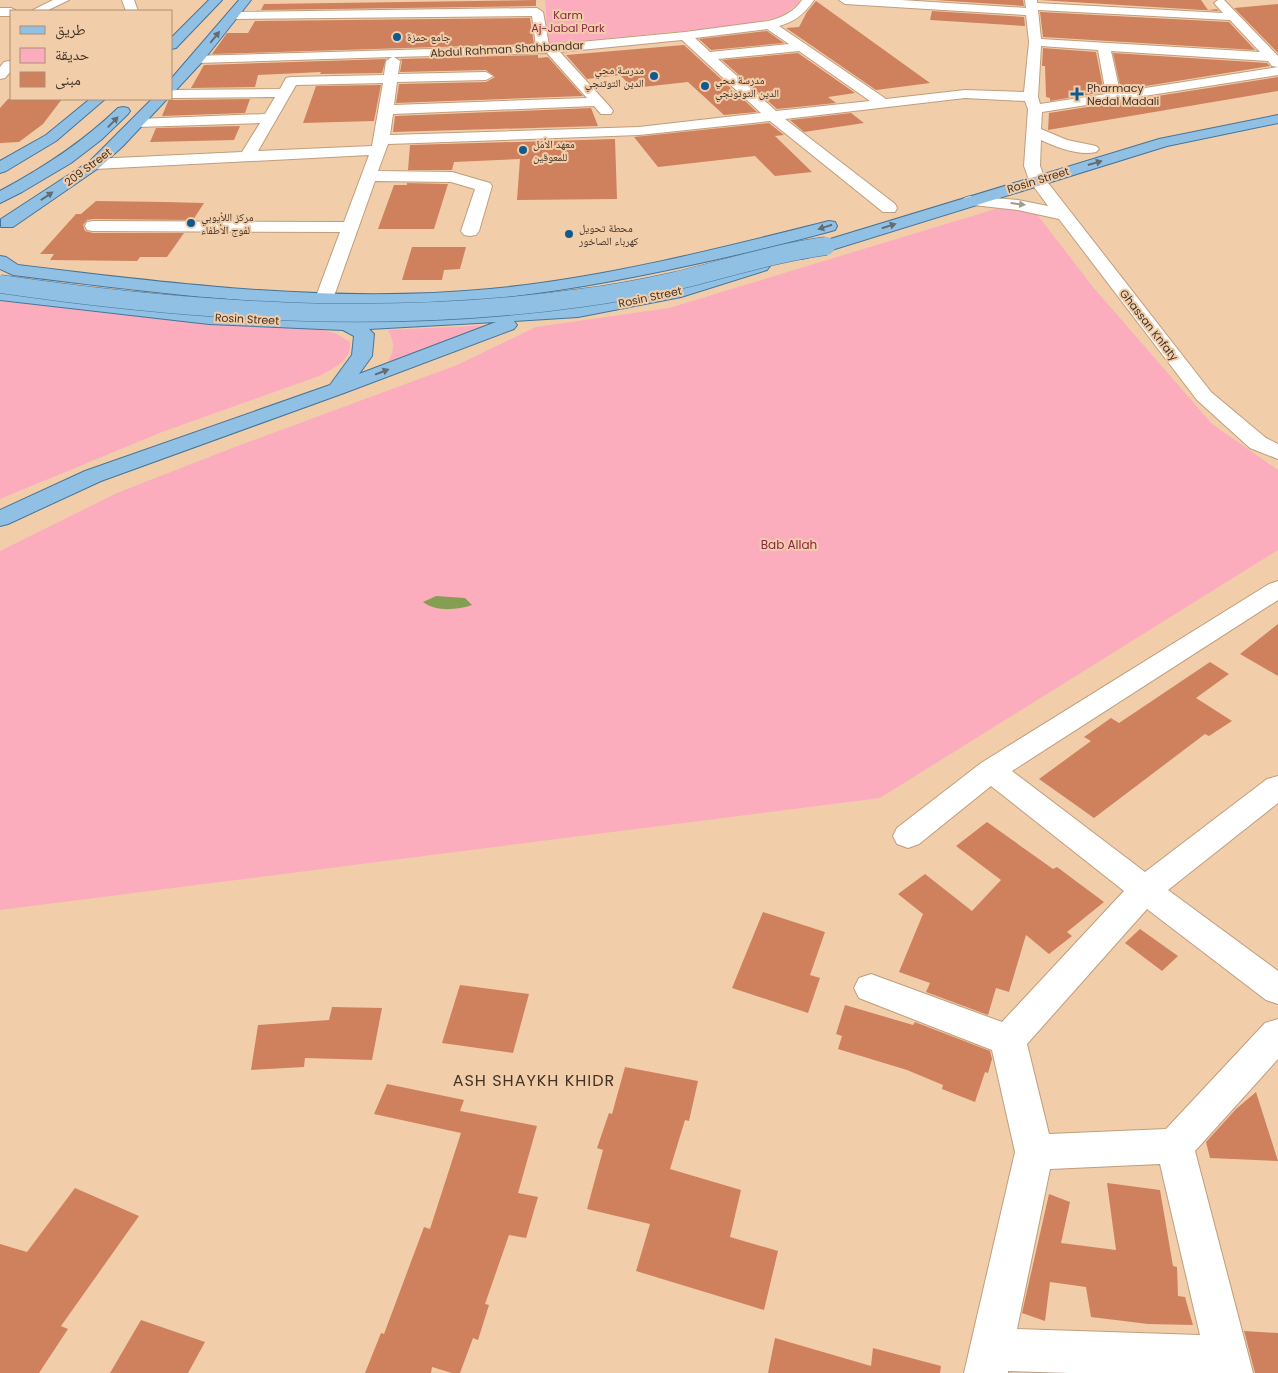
<svg xmlns="http://www.w3.org/2000/svg" width="1278" height="1373" viewBox="0 0 1278 1373" font-family="Poppins,'Noto Naskh Arabic',sans-serif">
<style>
.green{fill:#fbadbe}
.water{fill:#849f51}
.building{fill:#cf815d}
.lines{fill:none;stroke-linecap:round;stroke-linejoin:round}
.minor-casing{stroke:#c09d7b;stroke-width:2}
.major-casing{stroke:#467497;stroke-width:2}
.minor{fill:#fff;fill-rule:evenodd}
.major{fill:#91c0e5;fill-rule:evenodd}
.major-bridge-casing{stroke:#467497;stroke-width:19;stroke-linecap:butt}
.major-bridge{stroke:#91c0e5;stroke-width:18}
.oneway{fill:#626c72}
.oneway2{fill:#a19a92}
.poi-dot{fill:#0f5b8f;stroke:#f2cdaa;stroke-width:2}
.labels{text-anchor:middle;stroke-width:4;stroke-linejoin:round;paint-order:stroke}
.far-park-label{font-size:11px;fill:#8c2547;stroke:#f2cdaa}
.far-poi-label{font-size:11px;fill:#433426;stroke:#f2cdaa;text-anchor:start}
.far-street-label{font-size:11px;fill:#433426;stroke:#f2cdaa}
.park-label{font-size:12px;fill:#8c2547;stroke:#f2cdaa}
.near-neighbourhood-label{font-size:16px;letter-spacing:1px;fill:#433426;stroke:#f2cdaa}
</style>
<rect width="100%" height="100%" fill="#f2cdaa"/>
<g class="green">
<polygon points="545,0 800,0 798,4 781,16 744,25 548,44"/>
<polygon points="1002,207 1036,213 1093,287 1212,424 1278,470 1278,550 880,798 0,910 0,551 117,493 227,450 457,365 536,327 669,308"/>
<path d="M 0,301 L 170,320 L 323,330 L 337,334 L 350,342 C 351,360 337,366 322,375 L 162,432 L 0,499 Z"/>
<path d="M 492,325 L 387,365 C 394,349 396,346 388,330 Z"/>
</g>
<path class="water" d="M 436,596 L 465,598 L 472,605 C 457,610 436,612 423,602 Z"/>
<g class="building">
<polygon points="536,0 536,6 261,10 264,4"/>
<polygon points="935,0 1023,0 1024,6"/>
<polygon points="1039,0 1201,0 1208,10 1217,9 1219,11"/>
<polygon points="816,1 930,83 876,90 786,28 799,27 807,12"/>
<polygon points="1278,4 1278,53 1234,8"/>
<polygon points="932,11 1024,17 1025,26 930,20"/>
<polygon points="1040,12 1229,22 1255,50 1043,37"/>
<polygon points="530,18 534,44 212,54 227,33 248,33 255,21"/>
<polygon points="767,31 784,43 711,50 699,39"/>
<polygon points="684,45 757,112 724,115 688,82 633,88 620,75 587,79 566,55"/>
<polygon points="1043,48 1096,52 1104,92 1050,101 1050,98 1046,97 1045,66 1042,66"/>
<polygon points="798,53 855,93 828,97 836,103 777,109 722,60"/>
<polygon points="1113,53 1267,63 1270,66 1121,90"/>
<polygon points="538,55 538,58 548,57 583,96 396,103 399,84 486,82 495,77 486,70 400,72 402,61 400,59"/>
<polygon points="386,59 382,73 320,74 321,72 258,75 255,87 191,88 204,65"/>
<polygon points="1278,77 1278,91 1048,130 1049,113"/>
<polygon points="381,85 374,121 303,123 316,86"/>
<polygon points="8,99 62,99 43,124 19,142 0,143 0,108"/>
<polygon points="169,99 171,100 250,99 245,113 162,116"/>
<polygon points="591,108 598,126 393,132 395,116"/>
<polygon points="851,113 864,123 804,132 790,120"/>
<polygon points="769,123 784,135 775,136 812,172 775,176 755,156 658,167 634,137"/>
<polygon points="240,126 234,140 150,142 156,128"/>
<polygon points="615,139 617,199 517,200 520,159 454,162 452,170 408,170 410,145"/>
<polygon points="407,183 448,184 434,229 378,229 394,185 407,185"/>
<polygon points="96,201 165,202 204,203 193,220 93,219 87,220 83,225 85,231 93,233 184,233 167,257 140,257 137,261 50,260 54,254 40,254 76,214 81,214"/>
<polygon points="412,247 466,247 460,269 444,270 442,280 402,280"/>
<polygon points="1278,624 1278,676 1240,654"/>
<polygon points="1210,662 1229,674 1196,698 1232,721 1209,736 1205,734 1094,818 1039,779 1091,741 1084,737 1111,718 1119,723"/>
<polygon points="987,822 1053,869 1057,867 1104,902 1067,932 1072,936 1049,954 1026,935 1009,992 996,988 988,1015 926,992 930,983 899,972 923,914 898,894 925,874 972,911 1001,880 956,846"/>
<polygon points="763,912 825,932 810,975 820,978 808,1013 732,988"/>
<polygon points="1140,929 1178,956 1162,971 1125,943"/>
<polygon points="460,985 529,994 513,1053 442,1043"/>
<polygon points="845,1005 913,1025 915,1022 990,1051 992,1059 988,1073 985,1072 975,1102 942,1089 943,1085 907,1070 838,1049 842,1036 836,1034"/>
<polygon points="332,1007 382,1008 372,1060 305,1058 304,1067 251,1070 258,1025 329,1020"/>
<polygon points="625,1067 698,1081 689,1121 685,1120 670,1169 741,1190 730,1237 778,1251 764,1310 636,1271 650,1224 587,1209 603,1150 597,1148 609,1113 612,1114"/>
<polygon points="387,1084 464,1100 460,1111 537,1126 518,1193 538,1197 526,1238 509,1235 485,1304 489,1305 478,1340 473,1338 460,1373 452,1373 432,1367 431,1373 365,1373 381,1333 384,1334 424,1227 430,1229 461,1133 374,1114"/>
<polygon points="1256,1092 1278,1161 1210,1158 1206,1142 1236,1109"/>
<polygon points="1107,1183 1160,1190 1173,1266 1177,1267 1178,1296 1185,1297 1193,1325 1148,1324 1091,1317 1086,1287 1050,1282 1045,1321 1022,1313 1049,1194 1070,1202 1061,1243 1116,1250"/>
<polygon points="75,1188 139,1216 61,1326 68,1329 39,1373 0,1373 0,1244 27,1252"/>
<polygon points="141,1320 205,1342 188,1373 110,1373"/>
<polygon points="1244,1331 1278,1333 1278,1373 1255,1373"/>
<polygon points="775,1338 871,1366 873,1348 941,1366 940,1373 768,1373"/>
</g>
<g class="lines">
<g class="minor-casing">
<g id="minor">
<polygon points="53,0 69,0 46,11 33,10"/>
<polygon points="122,0 134,0 138,11 126,11"/>
<path d="M 802,0 L 814,0 C 805,13 795,22 779,26 L 886,99 L 965,90 L 1024,92 L 1029,42 L 1026,15 L 845,4 L 839,0 L 901,0 L 1026,8 L 1025,0 L 1037,0 L 1037,3 L 1223,13 L 1214,3 L 1218,0 L 1224,0 L 1278,56 L 1278,67 L 1272,66 L 1268,61 L 1111,51 L 1120,92 L 1278,67 L 1278,75 L 1042,112 L 1041,129 L 1067,140 L 1096,146 L 1099,149 L 1096,152 C 1079,156 1056,147 1041,140 L 1040,166 L 1045,179 L 1211,392 L 1266,438 L 1278,444 L 1278,459 L 1250,448 L 1197,400 L 1059,219 L 1018,210 L 964,204 L 962,201 L 964,198 L 970,196 L 1018,200 L 1048,206 L 1029,180 L 1024,166 L 1028,109 L 1025,101 L 965,98 L 785,119 L 895,204 L 897,208 L 895,212 L 883,212 L 770,121 L 639,135 L 388,144 L 378,171 L 452,172 L 490,183 L 492,186 L 479,231 L 476,235 L 470,236 L 464,235 L 461,231 L 475,189 L 451,182 L 375,181 L 333,299 L 331,303 L 324,305 L 317,303 L 315,299 L 340,232 L 93,231 L 87,230 L 85,226 L 87,222 L 93,221 L 344,222 L 369,155 L 95,169 L 90,167 L 87,164 L 90,161 L 95,159 L 242,152 L 260,123 L 137,127 L 132,126 L 130,123 L 132,120 L 137,119 L 265,114 L 275,97 L 171,98 L 171,90 L 280,89 L 286,78 L 291,77 L 384,75 L 386,61 L 392,57 L 197,63 L 192,62 L 190,59 L 192,56 L 536,46 L 532,16 L 233,19 L 227,15 L 229,12 L 537,8 L 543,12 L 549,45 L 685,32 L 768,21 C 781,18 794,12 802,0 ZM 1038,10 L 1230,20 L 1260,52 L 1041,39 ZM 767,29 L 789,44 L 710,52 L 695,38 ZM 682,40 L 761,113 L 639,127 L 390,135 L 393,114 L 594,106 L 601,114 L 611,114 L 613,111 L 611,108 L 560,52 ZM 1041,46 L 1098,50 L 1106,94 L 1040,104 L 1038,97 ZM 799,51 L 870,101 L 776,111 L 718,59 ZM 547,53 L 587,98 L 394,105 L 397,82 L 486,80 L 493,76 L 486,72 L 398,74 L 400,61 L 394,57 ZM 383,83 L 372,146 L 258,151 L 296,85 Z"/>
<polygon points="0,8 11,8 17,11 11,11 11,16 0,16"/>
<polygon points="9,61 11,62 11,71 5,78 0,79 0,67 4,62"/>
<path d="M 1278,581 L 1278,600 L 1012,771 L 1145,872 L 1267,779 L 1278,776 L 1278,803 L 1168,890 L 1278,971 L 1278,1004 L 1266,1000 L 1147,909 L 1027,1044 L 1049,1134 L 1166,1129 L 1265,1023 L 1278,1019 L 1278,1059 L 1195,1151 L 1253,1373 L 1069,1373 L 1008,1371 L 1008,1373 L 964,1373 L 1015,1152 L 992,1050 L 859,998 L 854,988 L 859,978 L 871,974 L 1002,1022 L 1124,891 L 991,786 L 919,844 L 908,848 L 897,844 L 893,836 L 897,828 L 981,763 L 1269,584 ZM 1160,1164 L 1200,1335 L 1017,1329 L 1050,1169 Z"/>
</g>
</g>
<g class="major-casing">
<g id="major">
<polygon points="209,0 222,0 176,48 171,49 171,38"/>
<polygon points="239,0 251,0 202,62 176,90 171,91 171,79"/>
<polygon points="90,99 105,99 56,141 6,171 0,173 0,161 46,135"/>
<polygon points="152,99 167,99 123,146 100,167 13,227 1,227 1,219 90,161"/>
<path d="M 123,107 L 128,108 L 130,111 L 128,114 L 101,140 L 71,163 L 22,192 L 0,203 L 0,191 C 43,168 83,142 118,108 Z"/>
<polygon points="1278,115 1278,123 1167,146 806,258 800,259 794,258 791,254 794,250 1159,139"/>
<path d="M 829,221 L 835,222 L 837,226 L 835,230 C 796,241 757,250 718,259 C 612,283 508,302 400,305 C 270,308 141,291 13,275 L 0,269 L 0,256 L 6,257 L 18,265 C 174,284 332,304 490,289 C 605,278 717,249 829,221 Z"/>
<path d="M 761,261 L 767,262 L 770,266 L 767,270 L 681,297 L 578,317 L 514,321 L 517,325 L 514,329 L 344,393 L 101,481 L 8,524 L 0,526 L 0,510 L 85,471 L 330,385 L 352,355 L 354,336 L 343,330 L 209,324 L 0,300 L 0,288 L 209,312 L 347,318 L 448,314 L 578,305 L 678,286 ZM 496,322 L 359,374 L 372,356 L 374,334 L 369,329 Z"/>
</g>
</g>
<use href="#minor" class="minor"/>
<use href="#major" class="major"/>
<g class="major-bridge-casing">
<path id="major-bridge" d="M 0,284 C 191,312 388,325 580,298 C 612,294 644,288 675,281 C 726,269 774,253 826,246"/>
</g>
<use href="#major-bridge" class="major-bridge"/>
</g>
<defs><path id="oneway-solid" d="M-6-.8H1V-3.2L6.5 0L1 3.2V.8H-6Z" transform="scale(1.25)"/></defs>
<g class="oneway">
<use href="#oneway-solid" transform="translate(215 37) rotate(-51)"/>
<use href="#oneway-solid" transform="translate(113 122) rotate(-46)"/>
<use href="#oneway-solid" transform="translate(1095 163) rotate(-16)"/>
<use href="#oneway-solid" transform="translate(47 196) rotate(-34)"/>
<use href="#oneway-solid" transform="translate(889 226) rotate(-17)"/>
<use href="#oneway-solid" transform="translate(825 227) rotate(163)"/>
<use href="#oneway-solid" transform="translate(382 372) rotate(-21)"/>
</g>
<use class="oneway2" href="#oneway-solid" transform="translate(1018 204) rotate(7)"/>
<g class="poi-dot">
<circle cx="397" cy="37" r="5"/>
<circle cx="654" cy="76" r="5"/>
<circle cx="705" cy="86" r="5"/>
<path d="M1074.5 86.5h5v5h5v5h-5v5h-5v-5h-5v-5h5z"/>
<circle cx="523" cy="150" r="5"/>
<circle cx="191" cy="223" r="5"/>
<circle cx="569" cy="234" r="5"/>
</g>
<g class="labels">
<g class="far-park-label">
<text x="568" y="19">Karm<tspan x="568" dy="13">Aj-Jabal Park</tspan></text>
</g>
<g class="far-poi-label">
<text x="407" y="41">جامع حمزة</text>
<text x="644" y="74" text-anchor="end">مدرسة محي<tspan x="644" dy="13">الدين التوتنجي</tspan></text>
<text x="715" y="84">مدرسة محي<tspan x="715" dy="13">الدين التوتونجي</tspan></text>
<text x="1087" y="92">Pharmacy<tspan x="1087" dy="13">Nedal Madali</tspan></text>
<text x="533" y="148">معهد الأمل<tspan x="533" dy="13">للمعوقين</tspan></text>
<text x="201" y="221">مركز اللأيوبي<tspan x="201" dy="13">لفوج الأطفاء</tspan></text>
<text x="579" y="232">محطة تحويل<tspan x="579" dy="13">كهرباء الصاخور</tspan></text>
</g>
<g class="far-street-label">
<text transform="translate(507 49) rotate(-3)" y="4">Abdul Rahman Shahbandar</text>
<text transform="translate(88 167) rotate(-37)" y="4">209 Street</text>
<text transform="translate(1038 180) rotate(-17)" y="4">Rosin Street</text>
<text transform="translate(650 297) rotate(-12)" y="4">Rosin Street</text>
<text transform="translate(247 319) rotate(3)" y="4">Rosin Street</text>
<text transform="translate(1149 325) rotate(52)" y="4">Ghassan Knfaty</text>
</g>
<g class="park-label">
<text x="789" y="549">Bab Allah</text>
</g>
<g class="near-neighbourhood-label">
<text x="534" y="1086">ASH SHAYKH KHIDR</text>
</g>
</g>
<rect x="10" y="10" width="162" height="90" fill="#f2cdaa" stroke="#ac9075"/>
<rect x="20" y="26" width="25" height="8" fill="#91c0e5" stroke="#ac9075"/>
<text x="55" y="35" font-size="15" fill="#433426">طريق</text>
<rect x="20" y="48" width="25" height="15" fill="#fbadbe" stroke="#ac9075"/>
<text x="55" y="60" font-size="15" fill="#433426">حديقة</text>
<rect x="20" y="72" width="25" height="15" fill="#cf815d" stroke="#ac9075"/>
<text x="55" y="85" font-size="15" fill="#433426">مبنى</text>
</svg>
